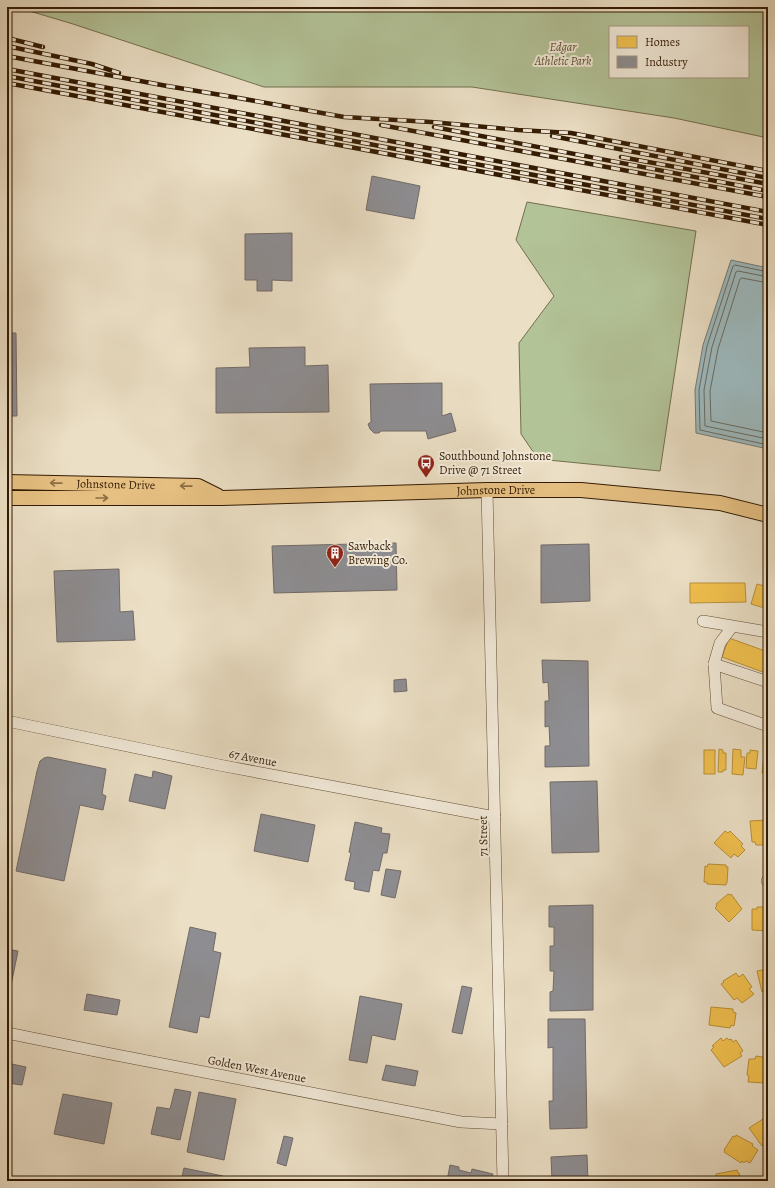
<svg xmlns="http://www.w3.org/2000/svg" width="775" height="1188" viewBox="0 0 775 1188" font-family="Alegreya,serif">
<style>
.green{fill:#b3c398;stroke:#736f4e;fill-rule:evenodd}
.water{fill:#9dbabf;stroke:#737a74}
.homes{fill:#f2c14e;stroke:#b98f38}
.industry{fill:#8d8d92;stroke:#726b67}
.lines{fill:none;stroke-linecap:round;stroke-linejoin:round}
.shore{stroke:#686a61;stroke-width:1}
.minor-casing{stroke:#614c34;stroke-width:12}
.major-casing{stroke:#331b03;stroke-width:16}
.minor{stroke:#f2ead9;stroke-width:11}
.major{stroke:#e6c082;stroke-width:14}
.rail-casing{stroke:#331b03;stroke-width:4.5}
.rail{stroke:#f2ead9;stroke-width:3;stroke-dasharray:9;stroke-linecap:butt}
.oneway{stroke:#8c6e42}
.labels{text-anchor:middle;stroke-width:4;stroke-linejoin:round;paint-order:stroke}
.park-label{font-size:12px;font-style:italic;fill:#594d30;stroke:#f2ead9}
.poi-label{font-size:12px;fill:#331b03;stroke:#f2ead9;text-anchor:start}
.street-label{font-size:12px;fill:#331b03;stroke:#f2ead9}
</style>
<rect width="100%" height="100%" fill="#ebdfc5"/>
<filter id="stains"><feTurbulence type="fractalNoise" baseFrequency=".005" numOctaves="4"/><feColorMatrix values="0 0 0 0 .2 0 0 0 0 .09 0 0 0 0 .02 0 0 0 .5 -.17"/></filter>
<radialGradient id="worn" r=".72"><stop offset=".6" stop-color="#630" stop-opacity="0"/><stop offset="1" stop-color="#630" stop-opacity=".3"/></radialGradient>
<g class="green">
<path d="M 16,7 L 768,7 L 768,138 L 674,118 L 472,87 L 264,87 L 73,24 ZM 610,27 L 748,27 L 748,77 L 610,77 Z"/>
<polygon points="527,202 696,231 660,471 538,459 521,434 519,343 554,296 516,240"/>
</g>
<polygon class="water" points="731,260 768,268 768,449 696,433 695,390 703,345"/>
<g class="homes">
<polygon points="690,583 745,583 746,602 690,603"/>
<polygon points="757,584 768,587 768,609 751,604"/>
<polygon points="729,638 768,652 768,674 722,657"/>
<polygon points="719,749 723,750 723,753 726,753 726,770 723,770 723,772 718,772"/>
<polygon points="733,749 741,750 741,757 745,757 743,775 732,774"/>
<rect x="704" y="750" width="11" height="24"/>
<polygon points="750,750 758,751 756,769 746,768 747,753 750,753"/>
<polygon points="767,752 768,752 768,774 762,773 764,755 767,755"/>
<polygon points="768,820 768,845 756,845 755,842 752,842 750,821"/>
<polygon points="725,831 728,833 730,831 743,844 741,846 745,850 738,857 734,854 731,858 714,843"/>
<polygon points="708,864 726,865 726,867 728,867 727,883 726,883 726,885 707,884 707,882 704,882 705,866 707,867"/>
<polygon points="728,894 730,895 731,894 742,909 729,922 715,908 717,906 716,904"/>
<polygon points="757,907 768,907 768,931 752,930 752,909 757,909"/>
<polygon points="768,969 768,993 767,991 762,992 757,971"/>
<polygon points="736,973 739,977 743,974 752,987 749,989 754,994 742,1003 737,998 734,1000 721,984 724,982 723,981"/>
<polygon points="711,1007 733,1009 733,1012 736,1013 734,1026 731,1025 730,1028 709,1025"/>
<polygon points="721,1038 723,1041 727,1038 729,1040 731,1039 733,1042 736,1040 743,1051 740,1053 742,1056 724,1067 711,1050 714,1047 712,1046"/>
<polygon points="756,1056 768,1058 768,1080 765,1080 765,1083 748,1082 749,1076 747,1075 749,1059 755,1059"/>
<polygon points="766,1117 768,1119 768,1145 766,1146 764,1144 762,1146 749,1128"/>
<polygon points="736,1135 753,1144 752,1146 758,1150 750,1163 746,1161 744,1163 742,1161 741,1163 724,1152 725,1150 724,1150 733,1136 735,1137"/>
<polygon points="737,1170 738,1173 739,1173 741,1181 717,1181 716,1174"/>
</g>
<g class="industry">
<polygon points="372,176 420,186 414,219 366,210"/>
<polygon points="292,233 292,281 272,280 272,291 257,291 257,280 245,280 245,234"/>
<polygon points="7,333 16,333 17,416 7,416"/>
<polygon points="305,347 305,366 328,365 329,412 216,413 216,368 250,367 249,348"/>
<polygon points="442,383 442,416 451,413 456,431 428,439 426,431 381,431 379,433 374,433 370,429 368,424 371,422 370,384"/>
<polygon points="396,543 397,590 274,593 272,546"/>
<polygon points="589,544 590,601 541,603 541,545"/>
<polygon points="119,569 120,612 133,611 135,640 57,642 54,571"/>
<polygon points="542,660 588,661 589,766 545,767 545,746 550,746 549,726 545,727 545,701 549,701 548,682 543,683"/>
<polygon points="406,679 407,691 394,692 394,680"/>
<polygon points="48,757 106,769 102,794 106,796 103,810 80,805 64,881 16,871 37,771 40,761 44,758"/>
<polygon points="153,771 172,776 165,809 129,801 135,774 152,778"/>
<polygon points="597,781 599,852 552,853 550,782"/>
<polygon points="261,814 315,825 308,862 254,851"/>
<polygon points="355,822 382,828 381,833 390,834 387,853 383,853 379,871 373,870 369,892 354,889 355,882 345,880 351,853 349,852"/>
<polygon points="386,869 401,871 395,898 381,895"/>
<polygon points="593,905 593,1010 550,1011 550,992 553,991 554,971 550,971 550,946 554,946 554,927 549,927 549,906"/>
<polygon points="190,927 216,933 213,951 221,953 209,1018 200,1016 197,1033 169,1027"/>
<polygon points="7,949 18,951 7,1005"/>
<polygon points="462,986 472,988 462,1034 452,1032"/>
<polygon points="87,994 120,1000 117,1015 84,1010"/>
<polygon points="360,996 402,1004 395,1040 372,1035 367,1063 349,1060"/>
<polygon points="548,1019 585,1019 587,1128 550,1129 549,1101 553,1101 553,1047 548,1048"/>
<polygon points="7,1063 26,1067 22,1085 7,1083"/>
<polygon points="386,1065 418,1071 415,1086 382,1080"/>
<polygon points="175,1089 191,1092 180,1140 151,1134 157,1107 170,1109"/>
<polygon points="199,1092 236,1099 224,1160 187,1152"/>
<polygon points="63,1094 112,1103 104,1144 54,1134"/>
<polygon points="284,1136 293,1138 286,1166 277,1163"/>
<polygon points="587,1155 588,1181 552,1181 551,1157"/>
<polygon points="450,1165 459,1167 459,1170 471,1173 472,1169 493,1174 491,1181 447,1181"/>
<polygon points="184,1168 223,1176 222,1181 181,1181"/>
</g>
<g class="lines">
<g class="shore">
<polyline points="768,272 735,265 733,266 707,346 699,390 700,430 768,445"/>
<polyline points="768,277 738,271 736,272 712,347 704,390 705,426 768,439"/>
<polyline points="768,283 742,278 740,279 718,349 710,391 711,421 768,433"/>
</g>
<g class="minor-casing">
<g id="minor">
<polyline points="487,490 503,1181"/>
<polyline points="703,621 768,632"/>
<polyline points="732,627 720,643 714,664 717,708 768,726"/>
<polyline points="714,664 768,682"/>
<polyline points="7,721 219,765 495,817"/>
<polyline points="767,881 768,881"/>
<polyline points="7,1033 106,1053 461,1122 502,1124"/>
</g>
</g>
<g class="major-casing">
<g id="major">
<path id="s1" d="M 7,482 L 198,486 L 218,496"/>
<path id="s2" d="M 7,498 L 222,498 L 487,490 L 581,490 L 720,503 L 768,515"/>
</g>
</g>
<use href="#minor" class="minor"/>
<use href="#major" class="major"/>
<g class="rail-casing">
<g id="rail">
<polyline points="7,38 43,47"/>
<polyline points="7,46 92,64 119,73"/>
<polyline points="7,56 167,86 233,97 344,117 431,122 518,130 571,133 768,171"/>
<polyline points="7,69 768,212"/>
<polyline points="7,76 768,219"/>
<polyline points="7,83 768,225"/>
<polyline points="381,125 768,197"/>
<polyline points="434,127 768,191"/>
<polyline points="552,136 768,178"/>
<polyline points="621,157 768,184"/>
</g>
</g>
<use href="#rail" class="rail"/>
</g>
<defs><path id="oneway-shaft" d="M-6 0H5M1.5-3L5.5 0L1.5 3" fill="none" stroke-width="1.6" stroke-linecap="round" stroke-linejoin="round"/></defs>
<g class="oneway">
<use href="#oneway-shaft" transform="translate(56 483) rotate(-179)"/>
<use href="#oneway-shaft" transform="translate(186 486) rotate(-179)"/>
<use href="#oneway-shaft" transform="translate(102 498)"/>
</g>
<defs>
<g id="bus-pin" transform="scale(0.9)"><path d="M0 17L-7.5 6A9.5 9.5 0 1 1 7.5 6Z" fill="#8f2418" stroke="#f2ead9"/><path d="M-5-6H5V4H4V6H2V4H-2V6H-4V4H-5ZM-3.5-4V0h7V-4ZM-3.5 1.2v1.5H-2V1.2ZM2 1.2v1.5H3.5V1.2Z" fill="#fff"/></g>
<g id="building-pin" transform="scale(0.9)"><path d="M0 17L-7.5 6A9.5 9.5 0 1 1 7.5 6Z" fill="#8f2418" stroke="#f2ead9"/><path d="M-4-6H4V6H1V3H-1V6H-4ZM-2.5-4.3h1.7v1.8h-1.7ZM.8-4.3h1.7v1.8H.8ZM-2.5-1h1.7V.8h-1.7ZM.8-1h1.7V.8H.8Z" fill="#fff"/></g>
</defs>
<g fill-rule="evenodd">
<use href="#bus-pin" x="426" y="463"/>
<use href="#building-pin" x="335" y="553"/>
</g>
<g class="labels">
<g class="park-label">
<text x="563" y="51">Edgar<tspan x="563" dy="14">Athletic Park</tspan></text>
</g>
<g class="poi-label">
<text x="439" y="460">Southbound Johnstone<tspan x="439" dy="14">Drive @ 71 Street</tspan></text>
<text x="348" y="550">Sawback<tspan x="348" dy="14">Brewing Co.</tspan></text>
</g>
<g class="street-label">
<text dy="4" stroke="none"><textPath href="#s1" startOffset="109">Johnstone Drive</textPath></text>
<text dy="4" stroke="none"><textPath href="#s2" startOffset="489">Johnstone Drive</textPath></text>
<text transform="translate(253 758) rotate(11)" y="4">67 Avenue</text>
<text transform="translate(483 836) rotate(-91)" y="4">71 Street</text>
<text transform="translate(257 1069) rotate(11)" y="4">Golden West Avenue</text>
</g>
</g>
<rect width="775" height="1188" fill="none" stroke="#ebdfc5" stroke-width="24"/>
<rect x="8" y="8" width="759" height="1172" fill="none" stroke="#331b03" stroke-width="2"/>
<rect x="12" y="12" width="751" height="1164" fill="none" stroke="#331b03"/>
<rect x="609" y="26" width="140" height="52" fill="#f2ead9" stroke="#a69783"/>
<rect x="617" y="36" width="20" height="12" fill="#f2c14e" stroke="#a69783"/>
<text x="645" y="46" font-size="12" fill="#331b03">Homes</text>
<rect x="617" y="56" width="20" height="12" fill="#8d8d92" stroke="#a69783"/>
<text x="645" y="66" font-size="12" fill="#331b03">Industry</text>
<rect width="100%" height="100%" filter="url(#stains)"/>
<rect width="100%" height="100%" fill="url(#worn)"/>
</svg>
